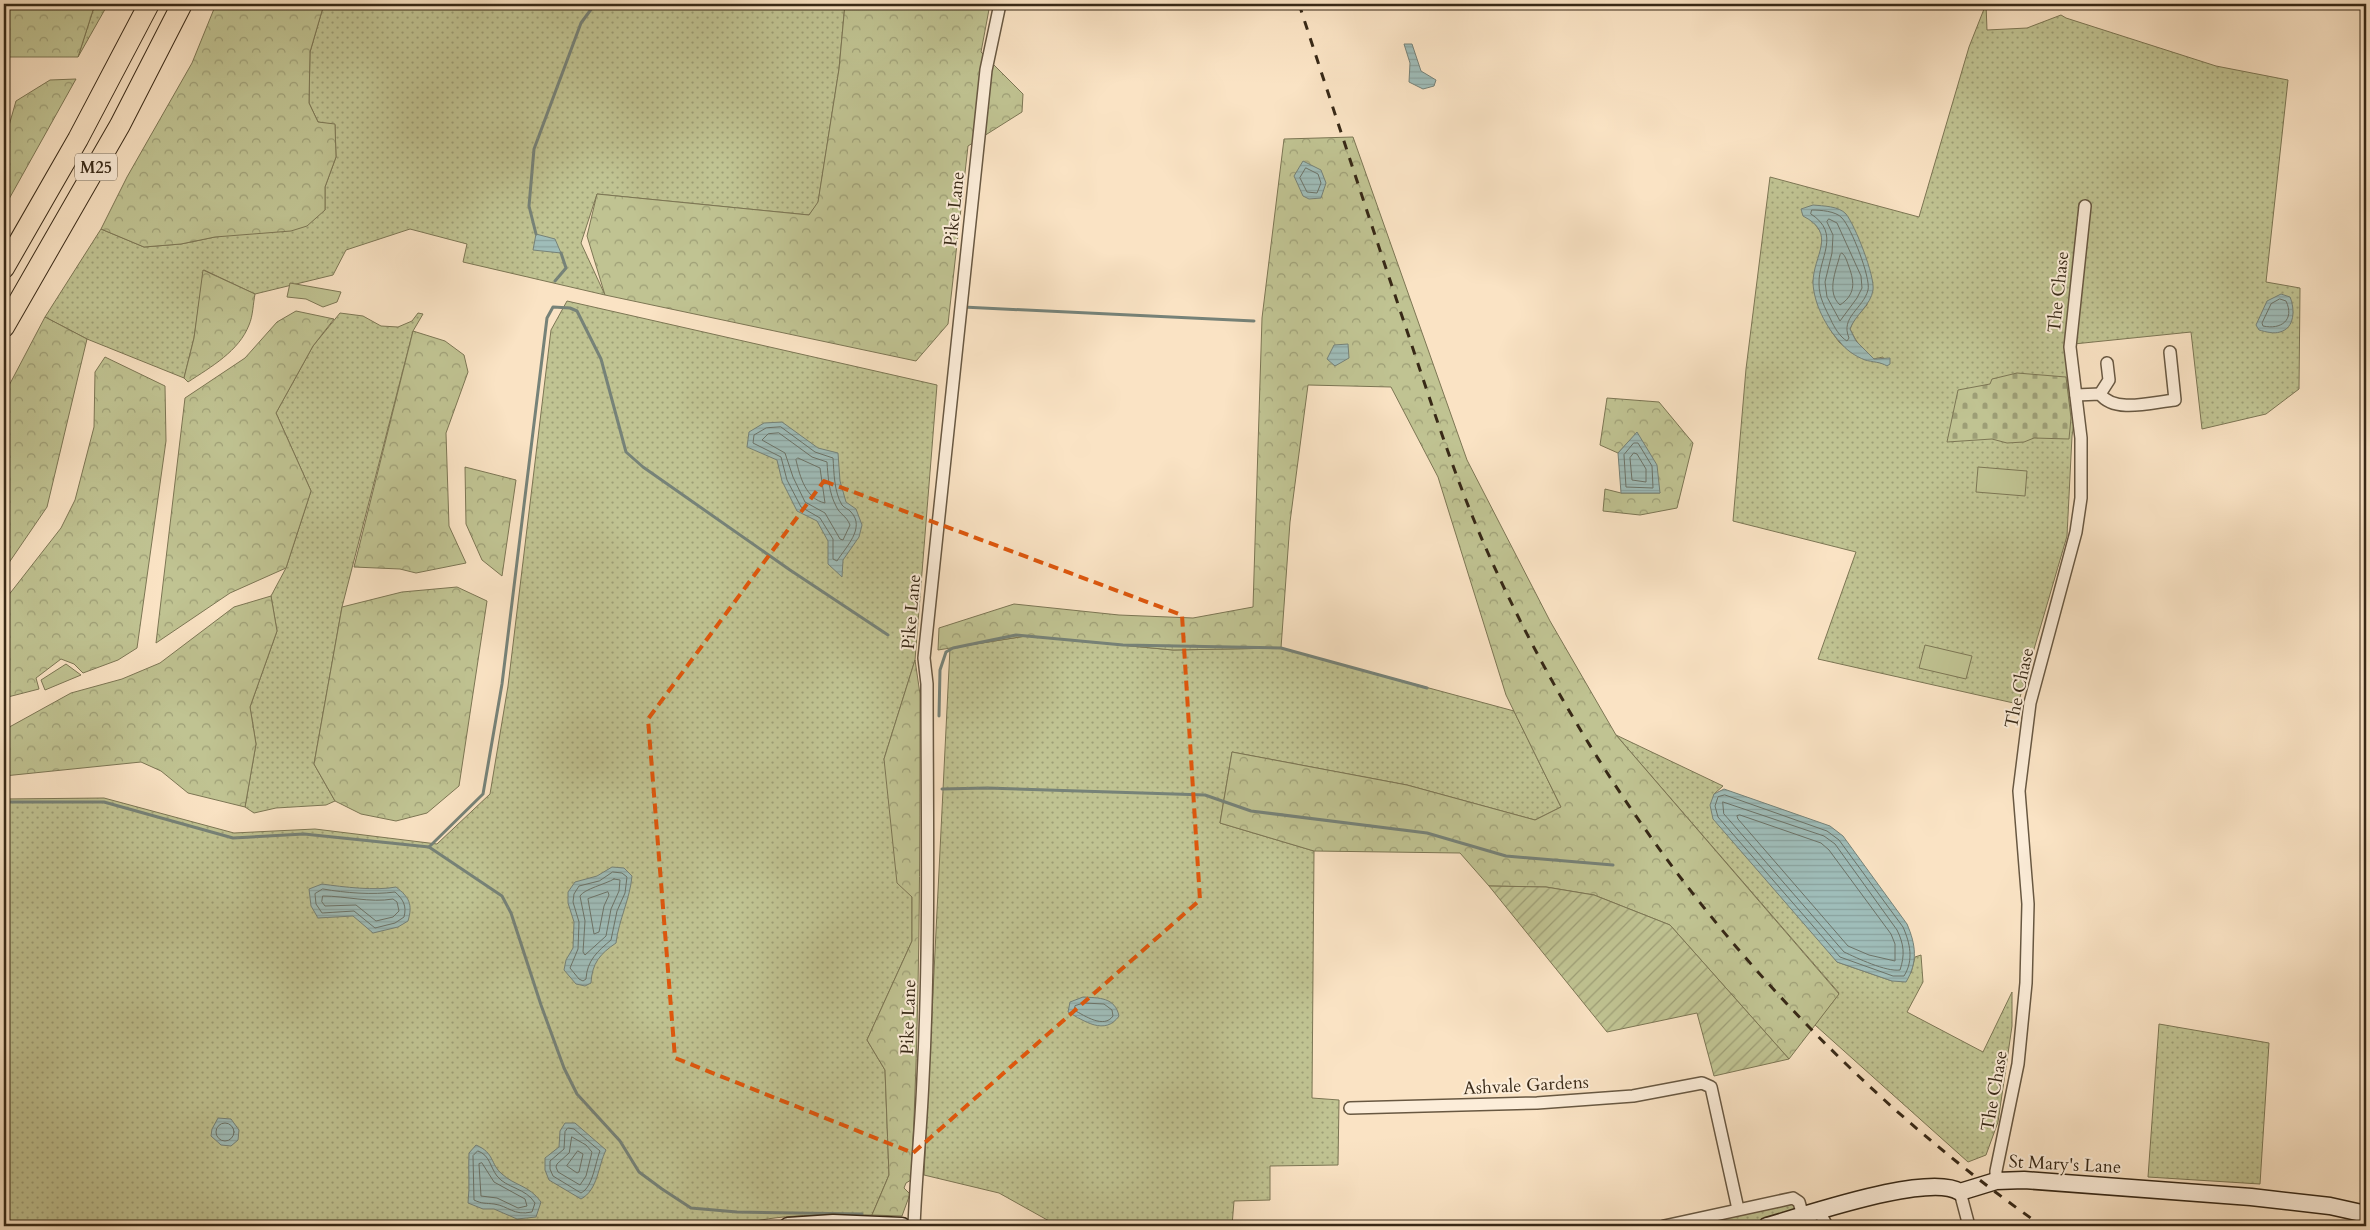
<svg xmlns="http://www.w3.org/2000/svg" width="2370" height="1230" viewBox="0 0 2370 1230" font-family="Cardo,serif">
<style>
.grass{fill:url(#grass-dots);stroke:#7c7654;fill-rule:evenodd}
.forest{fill:url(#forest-crowns);stroke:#7c7654}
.cemetery{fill:url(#cemetery-stones);stroke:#7c7654}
.park{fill:#c0c392;stroke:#7c7654}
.garden{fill:url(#garden-furrows);stroke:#7c7654}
.water{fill:url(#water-rules);stroke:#768278}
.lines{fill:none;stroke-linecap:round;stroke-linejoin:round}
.shore{stroke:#6c7368;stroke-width:1}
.stream{stroke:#768278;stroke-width:3}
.minor-casing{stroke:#685842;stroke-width:14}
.secondary-casing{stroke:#382917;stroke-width:19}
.motorway-casing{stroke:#382917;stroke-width:22}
.minor{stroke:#fcedd9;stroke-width:11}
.secondary{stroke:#fcedd9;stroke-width:16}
.motorway{stroke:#fae3c4;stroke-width:20}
.rail{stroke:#382917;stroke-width:3;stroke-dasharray:9 9;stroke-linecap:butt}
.marked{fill:none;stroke:#df570d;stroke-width:4;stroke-dasharray:10 6;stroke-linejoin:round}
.labels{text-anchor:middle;stroke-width:4;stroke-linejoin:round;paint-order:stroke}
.shield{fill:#fcedd9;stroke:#736451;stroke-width:1}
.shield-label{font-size:16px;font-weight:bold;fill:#382917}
.street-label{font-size:18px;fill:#382917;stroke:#fcedd9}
</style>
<defs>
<pattern id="grass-dots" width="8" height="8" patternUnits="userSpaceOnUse" patternTransform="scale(1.25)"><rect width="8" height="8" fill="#c0c392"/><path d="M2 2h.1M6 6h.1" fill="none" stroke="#9d9e76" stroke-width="1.8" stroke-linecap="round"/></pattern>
<pattern id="forest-crowns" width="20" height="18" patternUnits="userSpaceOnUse" patternTransform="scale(1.25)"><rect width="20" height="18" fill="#c0c392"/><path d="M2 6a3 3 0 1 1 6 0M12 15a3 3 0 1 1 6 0" fill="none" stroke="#9d9e76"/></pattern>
<pattern id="cemetery-stones" width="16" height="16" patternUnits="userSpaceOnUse" patternTransform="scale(1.25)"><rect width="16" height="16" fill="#c0c392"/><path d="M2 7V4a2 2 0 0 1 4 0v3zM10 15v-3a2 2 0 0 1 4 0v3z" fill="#9d9e76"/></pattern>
<pattern id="garden-furrows" width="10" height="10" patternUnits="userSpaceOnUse" patternTransform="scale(1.25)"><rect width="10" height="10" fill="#c0c392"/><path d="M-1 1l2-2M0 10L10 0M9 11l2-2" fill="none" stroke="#9d9e76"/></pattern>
<pattern id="water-rules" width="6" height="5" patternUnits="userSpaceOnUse" patternTransform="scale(1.25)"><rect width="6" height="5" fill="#9fbdb9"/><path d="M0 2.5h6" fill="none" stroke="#8aa29e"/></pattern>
</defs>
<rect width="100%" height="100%" fill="#fae3c4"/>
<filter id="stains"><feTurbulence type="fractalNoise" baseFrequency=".004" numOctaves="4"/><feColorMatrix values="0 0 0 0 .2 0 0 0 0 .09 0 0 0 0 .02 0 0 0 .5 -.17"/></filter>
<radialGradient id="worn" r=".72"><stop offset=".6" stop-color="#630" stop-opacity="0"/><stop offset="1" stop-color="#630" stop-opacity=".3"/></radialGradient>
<g class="grass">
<polygon points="95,4 108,4 78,57"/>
<polygon points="324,4 845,4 839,69 818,203 809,215 597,194 581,243 605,295 463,262 467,244 410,229 346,250 333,275 255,294 204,270 194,338 184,378 87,339 45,317 101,229 144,247 181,244 215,237 325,210 325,187 336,157 335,125 318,122 309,103 310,52"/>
<path d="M 1986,4 L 1987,30 L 2027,28 L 2061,15 L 2066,18 L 2216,66 L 2288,80 L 2266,282 L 2300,288 L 2299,389 L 2266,414 L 2202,429 L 2191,332 L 2064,345 L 2074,423 L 2072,436 L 2067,536 L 2018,704 L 1818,659 L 1856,552 L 1733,521 L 1746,369 L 1770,177 L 1919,217 L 1969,47 ZM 1845,213 L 1859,241 L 1867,305 L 1854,319 L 1850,329 C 1856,342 1863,351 1874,359 L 1883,357 L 1884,364 L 1852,353 L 1839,342 L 1829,328 L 1813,281 L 1821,251 L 1822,234 L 1813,221 Z"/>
<path d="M 567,301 L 937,385 L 915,660 L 884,759 L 912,897 L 912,941 L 867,1040 L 885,1070 L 889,1175 L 872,1215 C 832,1215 774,1213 738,1226 L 4,1226 L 4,799 L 104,798 L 234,833 L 315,829 L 437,844 L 490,794 L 508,686 L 551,330 Z"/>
<polygon points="340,313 363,316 381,326 398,327 412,321 418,313 423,314 413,331 342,607 314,764 335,801 326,805 276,808 254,813 245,807 256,744 250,707 277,631 271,596 286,568 311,491 276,413 313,346"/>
<polygon points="1026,636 1173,650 1281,648 1514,711 1561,807 1535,820 1407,785 1232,752 1220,823 1314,851 1312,1098 1339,1100 1338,1165 1270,1166 1270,1200 1234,1201 1232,1226 1058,1226 999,1193 924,1175 950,648"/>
<polygon points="1616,735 1723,786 1714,794 1837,962 1892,981 1911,973 1915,957 1921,955 1923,982 1907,1012 1983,1052 2012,992 2012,1026 1998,1122 1986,1155 1968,1162 1815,1025 1839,993"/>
<polygon points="2159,1024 2269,1043 2260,1184 2148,1177"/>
<polygon points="1793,1203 1796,1210 1792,1216 1754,1226 1674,1226"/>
</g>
<g class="forest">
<polygon points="4,4 95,4 78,57 4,57"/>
<polygon points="216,4 324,4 310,52 309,103 318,122 335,124 336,157 325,187 325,210 307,226 291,231 215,237 181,244 144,247 101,229 127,177 192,63"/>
<polygon points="845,4 990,4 981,52 1023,94 1022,112 968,146 948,324 916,361 605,295 587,236 597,194 809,215 818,202 839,69"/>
<polygon points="76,79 4,208 4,143 16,101 50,80"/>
<polygon points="1353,137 1467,460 1550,621 1616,735 1839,994 1789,1059 1670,925 1594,895 1546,887 1489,886 1460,853 1314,851 1220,823 1232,752 1407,785 1535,820 1561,807 1506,695 1438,477 1391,387 1308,385 1290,522 1281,648 1173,650 1026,636 938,650 939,628 1014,604 1119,615 1193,618 1253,607 1262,318 1284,139"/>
<path d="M 203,270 L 255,294 C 253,304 253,316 249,325 C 239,351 211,367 188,382 L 184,378 L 194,338 Z"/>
<polygon points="296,311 334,319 313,346 276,413 311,491 286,568 230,593 156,643 185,398 245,358 277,322"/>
<polygon points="45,317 87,339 47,507 4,570 4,395"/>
<polygon points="413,331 445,341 464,355 468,372 446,433 449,526 466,563 416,573 400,569 354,567"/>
<polygon points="105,357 165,386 166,441 137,648 118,660 83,673 74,664 61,659 36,678 39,689 4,698 4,601 61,528 75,500 94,427 95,372"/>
<polygon points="1607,398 1659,402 1693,443 1677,508 1640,515 1603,511 1605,489 1621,493 1660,493 1637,433 1618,453 1600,445"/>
<polygon points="465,467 516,480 502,576 482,560 466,524"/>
<polygon points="457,587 487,601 459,786 427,813 396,821 361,814 335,801 314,764 342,607 402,592"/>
<polygon points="271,596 277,631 250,707 256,744 245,807 188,793 161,771 141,762 4,776 4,730 71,693 122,679 160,663 234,607"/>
<path d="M 915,660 L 920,694 C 920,857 920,1018 911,1180 L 906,1183 L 904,1188 L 910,1194 L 902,1216 L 872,1215 L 889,1175 L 885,1070 L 867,1040 L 912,941 L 912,897 L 897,883 L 884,759 Z"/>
</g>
<polygon class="cemetery" points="2017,373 2066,377 2071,418 2069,439 2034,438 2024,442 2007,443 1992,439 1947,442 1958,390 1990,384 1992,379"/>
<g class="park">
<polygon points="290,283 341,292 337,302 323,307 306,299 287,297"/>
<polygon points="1978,467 2027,471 2025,496 1976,492"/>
<polygon points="1925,645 1972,656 1966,679 1919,668"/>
<polygon points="66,664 81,675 45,690 41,680"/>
</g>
<polygon class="garden" points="1489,886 1546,887 1594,895 1670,925 1789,1059 1714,1076 1697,1013 1607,1032"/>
<g class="water">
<polygon points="1404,44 1412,44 1421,71 1436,80 1434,86 1423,89 1409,82 1410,63"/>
<polygon points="1303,161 1321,170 1326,183 1321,198 1309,199 1303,196 1294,176"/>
<path d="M 1813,205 C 1823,206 1839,206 1846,214 C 1855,225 1875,276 1873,290 C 1871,305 1855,315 1850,329 L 1856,341 L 1874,359 L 1890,358 L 1890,364 L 1887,366 C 1881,362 1872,362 1865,360 C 1855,356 1846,350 1840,342 C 1826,327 1814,304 1813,283 C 1813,255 1838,234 1803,216 L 1801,209 Z"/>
<polygon points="536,234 555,239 561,253 533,250"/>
<path d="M 2281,294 L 2290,297 C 2295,309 2295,328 2280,332 C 2274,334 2266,332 2259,330 L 2256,325 L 2267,301 Z"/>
<polygon points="1348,344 1349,358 1335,366 1327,359 1334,345"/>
<polygon points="782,422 818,448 838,453 840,481 846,502 856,509 862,525 859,537 843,560 842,577 828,564 828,541 817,521 797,511 782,481 777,460 747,447 749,432 764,423"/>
<polygon points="1637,432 1657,465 1660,493 1621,493 1618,453"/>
<path d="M 1724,789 L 1830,826 L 1843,836 L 1907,924 C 1916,945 1918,962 1906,982 L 1892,981 L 1837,962 L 1713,819 L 1710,805 L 1714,794 Z"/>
<path d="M 612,867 L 624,868 L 632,876 C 630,899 619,919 616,943 C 600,954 592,963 591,983 L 585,986 L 576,984 L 564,970 L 566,960 L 573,948 L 574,922 L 568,903 L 568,892 L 575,882 L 597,876 Z"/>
<path d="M 322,884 C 343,887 376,891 396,887 C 409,897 413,904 408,921 L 398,927 L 373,933 L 353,916 L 318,918 L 311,906 L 309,889 Z"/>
<path d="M 1083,997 C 1099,998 1115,997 1119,1016 C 1105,1036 1084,1021 1068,1012 L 1070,1002 Z"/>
<polygon points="218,1118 231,1119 239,1130 238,1140 231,1146 221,1145 211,1136 212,1129"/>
<path d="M 565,1123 L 575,1123 L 606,1150 C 598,1166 598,1190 581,1199 L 549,1180 L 545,1170 L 545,1158 L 559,1147 L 560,1131 Z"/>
<path d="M 476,1145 C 495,1153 490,1164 502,1174 C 515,1186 529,1185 541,1202 L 536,1217 L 517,1219 L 494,1209 L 483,1209 L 468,1203 C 470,1186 468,1170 469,1153 Z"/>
</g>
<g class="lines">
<g class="shore">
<polygon points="1306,168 1318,174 1321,183 1317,193 1307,192 1300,178"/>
<path d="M 1812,210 C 1820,210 1836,211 1842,218 C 1851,227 1871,278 1868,290 C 1863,309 1840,317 1849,338 L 1847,341 C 1840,337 1834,327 1831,320 C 1825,308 1819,297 1819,284 C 1818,258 1842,234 1811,214 Z"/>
<polygon points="1829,219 1837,223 1861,276 1862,288 1857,298 1840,321 1827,297 1825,282 1832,253 1833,235 1827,222"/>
<path d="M 1842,253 C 1846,256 1847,262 1849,267 C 1855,283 1855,295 1840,305 C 1826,292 1836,271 1840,255 Z"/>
<path d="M 2280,299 L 2286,301 C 2295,320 2281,330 2263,326 L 2262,323 L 2271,304 Z"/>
<path d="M 781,427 L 815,452 L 833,458 C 834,472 834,492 842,505 C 844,508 849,509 851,512 C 866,528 845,548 837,561 L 833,559 L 833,539 L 820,518 L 801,507 L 787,480 L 781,457 L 753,443 L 754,435 L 766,428 Z"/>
<path d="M 779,433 L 812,457 L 827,462 C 828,477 829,493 836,506 C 840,515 846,515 850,525 L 843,540 L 840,539 L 825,513 L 805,502 L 793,477 L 785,453 L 762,440 L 768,434 Z"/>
<polygon points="1634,443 1638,443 1652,466 1653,488 1626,487 1624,455"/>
<polygon points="1634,453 1637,454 1646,469 1646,482 1632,480 1630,458"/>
<path d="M 798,458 L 820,468 L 825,503 C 806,499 800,477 796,460 Z"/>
<path d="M 1725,795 L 1827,831 L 1839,840 L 1903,927 C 1910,943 1914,960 1904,976 L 1893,976 L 1840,957 L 1718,817 L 1715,806 L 1718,797 Z"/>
<path d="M 1723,802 L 1824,836 L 1835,844 L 1897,930 C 1904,944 1905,955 1900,970 C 1886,972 1857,958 1844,952 L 1724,814 Z"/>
<polygon points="1740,815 1821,843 1829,850 1891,934 1895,944 1895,961 1869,955 1848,946 1738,819 1737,816"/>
<path d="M 613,872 L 622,873 L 627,877 L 625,893 L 617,911 L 611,940 C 598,951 587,960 586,979 L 583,981 L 579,979 L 570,968 L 578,949 L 579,922 L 573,902 L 574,894 L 579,886 L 599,881 Z"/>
<path d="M 614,879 L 620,880 L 619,891 L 611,909 L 606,936 L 585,955 L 583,952 L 585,921 L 580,896 C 584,889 606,884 614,879 Z"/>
<path d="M 323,889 C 346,893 372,895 395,892 C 403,899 407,906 404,917 L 395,923 L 375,928 L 354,911 L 322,913 L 316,904 L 315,894 Z"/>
<polygon points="608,892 609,895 604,906 599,932 594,934 588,899"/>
<path d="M 323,896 C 346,896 370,903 393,899 L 397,902 L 399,911 L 393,917 L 376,921 L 356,905 L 325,906 L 322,902 Z"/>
<path d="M 1084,1003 L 1104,1004 L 1112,1010 L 1113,1016 C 1104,1029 1085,1016 1074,1010 L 1075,1006 Z"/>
<circle cx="225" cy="1132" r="9"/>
<path d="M 568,1128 L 574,1129 L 600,1151 C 595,1163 593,1187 581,1193 L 553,1176 L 550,1169 L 550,1161 L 564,1149 L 565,1132 Z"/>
<polygon points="572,1137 586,1145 592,1152 586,1176 580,1185 558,1172 556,1167 557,1164 569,1153"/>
<path d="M 478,1151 C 490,1155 490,1167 497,1176 C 506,1188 526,1188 535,1203 L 532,1212 C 513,1216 509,1206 494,1204 C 486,1203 482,1204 474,1200 L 473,1156 Z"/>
<polygon points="578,1151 583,1154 579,1172 577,1173 567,1166"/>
<polygon points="482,1163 494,1182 525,1199 527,1206 518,1208 497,1198 481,1196 479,1164"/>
</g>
<g class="stream">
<polyline points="536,234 529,206 534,149 581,23 595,4"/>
<polyline points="555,281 566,268 561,253"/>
<polyline points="963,307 1254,321"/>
<polyline points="939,716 940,670 946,652 953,648 1016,635 1123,645 1281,648 1427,688"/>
<polyline points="942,789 987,788 1205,795 1251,811 1427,833 1506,856 1613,865"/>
<polyline points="4,802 104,802 233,838 304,834 429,847 502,896 511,913 541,1005 564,1068 577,1094 620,1141 639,1172 662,1189 691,1208 737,1212 862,1214"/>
<polyline points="429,847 483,794 502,684 547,318 553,307 570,308 577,311 601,359 626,452 643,467 790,570 888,635"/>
</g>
<g class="minor-casing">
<g id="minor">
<polyline points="2100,394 2109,380 2107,363"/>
<path d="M 2076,395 L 2100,394 C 2115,414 2153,402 2175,400 L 2170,352"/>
<polyline points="1350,1108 1537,1103 1633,1096 1702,1083 1711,1087 1738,1209"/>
<polyline points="1996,1181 1996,1171 2018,1064 2026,983 2028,904 2019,791 2030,703 2076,532 2081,498 2081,438 2070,347 2085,206"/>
<polyline points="1960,1192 1969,1226"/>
<polyline points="1819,1211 1827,1226"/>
<path d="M 914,1226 C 916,1177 921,1128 923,1079 C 930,947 927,816 927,684 L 924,658 L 986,70 L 1000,4"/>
<polyline points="1664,1226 1793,1198 1799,1202 1803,1216"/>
</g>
</g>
<g class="secondary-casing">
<g id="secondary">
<polyline points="788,1226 833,1223 902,1226"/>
<path d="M 1767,1226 C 1804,1216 1929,1172 1960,1192 L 1996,1181 L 2024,1180 L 2251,1197 L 2330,1206 L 2366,1214"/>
</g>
</g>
<g class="motorway-casing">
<g id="motorway">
<polyline points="4,268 78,139 149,4"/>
<polyline points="4,327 120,125 182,4"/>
</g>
</g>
<use href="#minor" class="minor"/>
<use href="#secondary" class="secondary"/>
<use href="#motorway" class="motorway"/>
<path class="rail" d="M 1299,4 C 1334,111 1369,218 1405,325 C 1431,402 1455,479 1488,553 C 1609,823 1800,1056 2042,1226"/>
</g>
<path class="marked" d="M 824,481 L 1182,615 L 1200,900 L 913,1153 L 675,1058 L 648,719 Z"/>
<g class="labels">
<rect class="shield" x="75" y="153.5" width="42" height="27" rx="4"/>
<g class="shield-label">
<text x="96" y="173">M25</text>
</g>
<g class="street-label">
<text transform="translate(954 209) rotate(-84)" y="6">Pike Lane</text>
<text transform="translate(2058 292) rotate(-84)" y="6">The Chase</text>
<text transform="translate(911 612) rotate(-85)" y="6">Pike Lane</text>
<text transform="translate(2019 688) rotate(-78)" y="6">The Chase</text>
<text transform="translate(908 1017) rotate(-88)" y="6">Pike Lane</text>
<text transform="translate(1526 1085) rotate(-3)" y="6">Ashvale Gardens</text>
<text transform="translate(1994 1091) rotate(-80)" y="6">The Chase</text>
<text transform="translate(2065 1164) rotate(3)" y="6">St Mary's Lane</text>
</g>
</g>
<rect width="2370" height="1230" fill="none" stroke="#fae3c4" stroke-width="20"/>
<rect x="5" y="5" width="2360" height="1220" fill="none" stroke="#382917" stroke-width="2.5"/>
<rect x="10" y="10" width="2350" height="1210" fill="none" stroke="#382917"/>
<rect width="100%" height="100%" filter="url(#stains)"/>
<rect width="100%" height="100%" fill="url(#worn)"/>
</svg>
